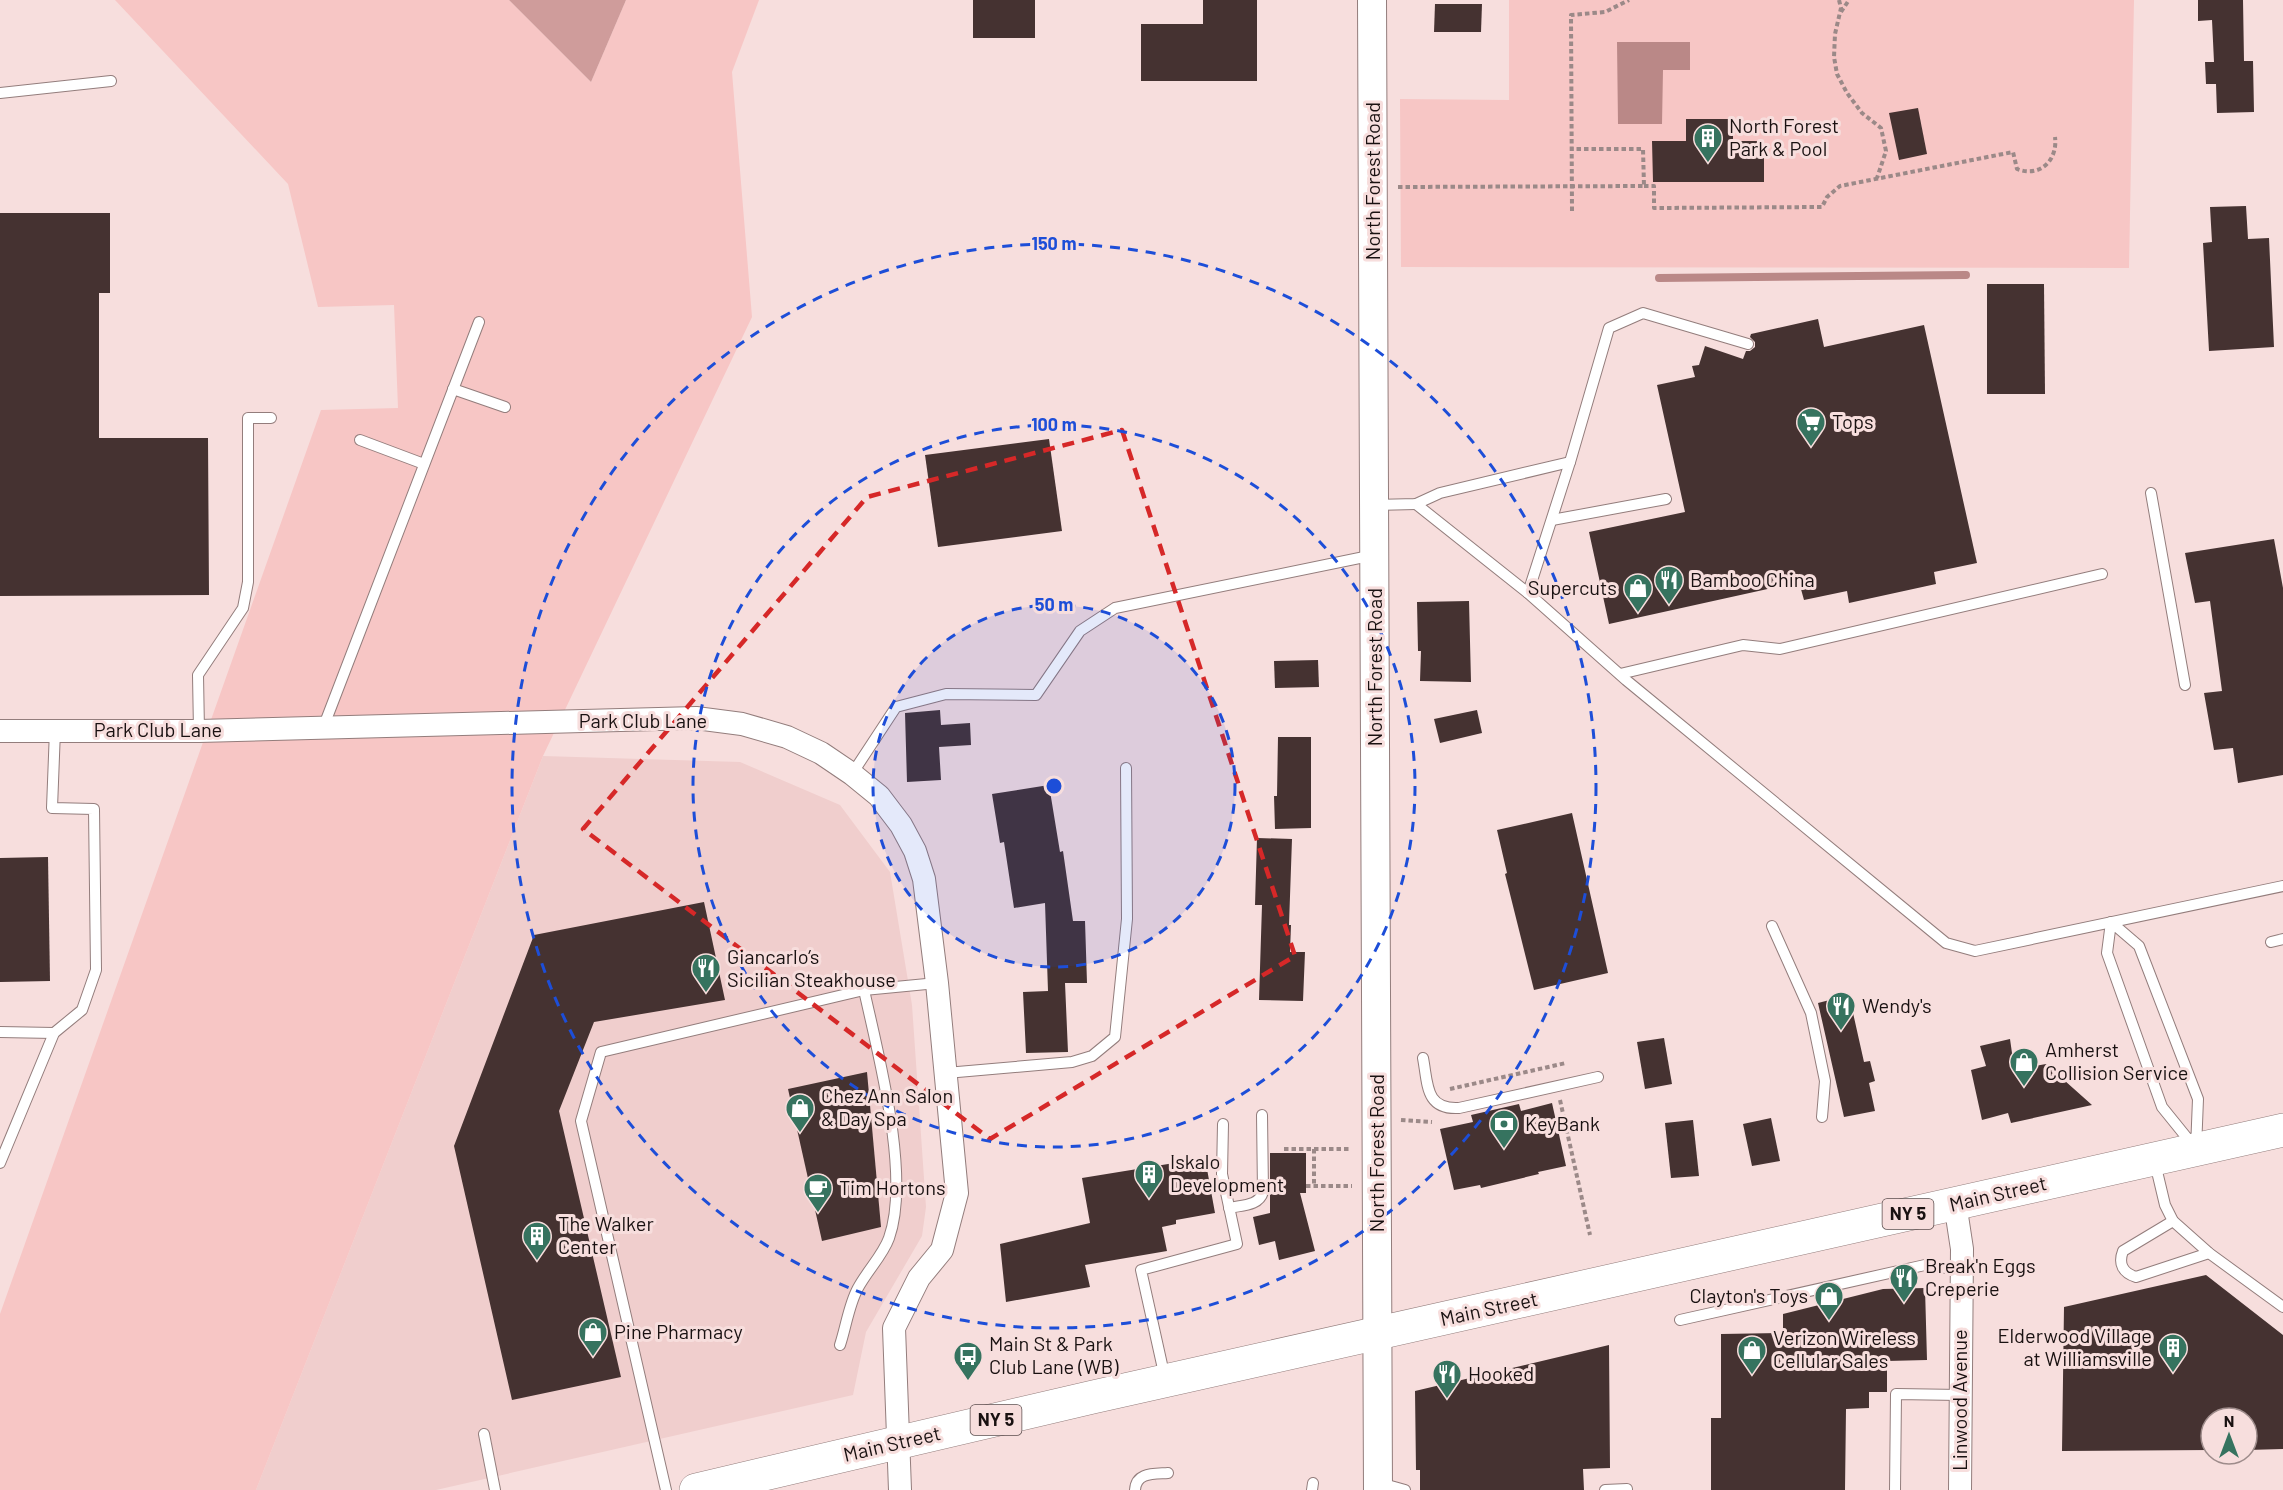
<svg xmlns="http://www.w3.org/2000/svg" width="2283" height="1490" viewBox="0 0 2283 1490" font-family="Barlow,sans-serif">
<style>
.built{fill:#f0cecd}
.green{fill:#f7c6c5}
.forest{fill:#cf9c9b}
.water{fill:#ba8887}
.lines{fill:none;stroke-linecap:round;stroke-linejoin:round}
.stream{stroke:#ba8887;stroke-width:8}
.building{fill:#453231}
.service-casing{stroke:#937d7c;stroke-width:12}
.minor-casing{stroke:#937d7c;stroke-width:24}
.tertiary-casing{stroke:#937d7c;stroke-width:30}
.primary-casing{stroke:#937d7c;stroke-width:34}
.path{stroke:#9b8988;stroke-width:4;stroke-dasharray:4.5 3;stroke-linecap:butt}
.service{stroke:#fff;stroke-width:10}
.minor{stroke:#fff;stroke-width:22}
.tertiary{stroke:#fff;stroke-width:28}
.primary{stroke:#fff;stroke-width:33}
.marked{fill:none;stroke:#d62828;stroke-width:4.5;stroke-dasharray:12 8;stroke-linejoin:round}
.ring{fill:none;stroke:#1d4ed8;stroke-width:3;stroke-dasharray:10 8}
.labels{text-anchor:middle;stroke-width:6;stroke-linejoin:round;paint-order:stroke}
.shield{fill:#f7dedd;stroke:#5c4e4e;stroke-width:1.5}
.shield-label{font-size:18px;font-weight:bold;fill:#191111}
.poi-label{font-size:20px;fill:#191111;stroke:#f7dedd;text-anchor:start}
.street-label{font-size:20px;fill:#191111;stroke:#f7dedd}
.centre{fill:#1d4ed8;stroke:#f7dedd;stroke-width:3}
.ring-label{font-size:18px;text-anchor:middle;font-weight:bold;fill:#1d4ed8;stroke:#f7dedd;stroke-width:6;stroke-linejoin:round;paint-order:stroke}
</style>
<rect width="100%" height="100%" fill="#f7dedd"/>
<polygon class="built" points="543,756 740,762 840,805 890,872 912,1005 926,1207 922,1236 866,1332 853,1395 436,1490 256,1490"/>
<g class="green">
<polygon points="115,0 509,0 591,82 626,0 759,0 732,72 752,317 543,756 256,1490 0,1490 0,1314 321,410 398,408 394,305 318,307 288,184"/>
<polygon points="1509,0 2134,0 2129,268 1401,267 1400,99 1509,100"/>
</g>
<polygon class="forest" points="509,0 626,0 591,82"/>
<polygon class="water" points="1617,42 1690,42 1690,70 1663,70 1662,124 1618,124"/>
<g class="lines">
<polyline class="stream" points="1659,278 1966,275"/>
</g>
<g class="building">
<rect x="973" y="0" width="62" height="38"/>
<polygon points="1203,0 1257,0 1257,81 1141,81 1141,24 1203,24"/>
<polygon points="2198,0 2243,0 2244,61 2253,61 2254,112 2217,113 2216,84 2206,84 2205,62 2214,62 2212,20 2198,21"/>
<polygon points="1435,4 1482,4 1481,32 1434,32"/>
<polygon points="1918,108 1927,154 1899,160 1889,113"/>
<polygon points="1686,119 1733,119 1733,141 1764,141 1764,182 1653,182 1652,141 1686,141"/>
<polygon points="2246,206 2248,239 2269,238 2274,347 2209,351 2203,243 2212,242 2210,207"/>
<polygon points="0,213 110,213 110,293 99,293 99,438 208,438 209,595 0,596"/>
<polygon points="1987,284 2044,284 2045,394 1987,394"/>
<polygon points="1818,319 1824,347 1924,325 1977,563 1934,572 1936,584 1849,603 1847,591 1804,600 1799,582 1609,624 1589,532 1685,512 1657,385 1695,377 1692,366 1699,365 1705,346 1743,359 1746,351 1750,351 1755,347 1755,342 1750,337 1751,334"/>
<polygon points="1049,439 1062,531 938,547 925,455"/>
<polygon points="2274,539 2283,588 2283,775 2238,783 2233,748 2214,750 2204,693 2222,691 2210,601 2195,603 2185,553"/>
<polygon points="1469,601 1471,682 1420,681 1421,651 1418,651 1417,602"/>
<polygon points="1318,660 1319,687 1275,688 1274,661"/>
<polygon points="940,710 941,725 970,723 971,745 939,747 941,780 907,782 905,713"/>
<polygon points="1477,710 1482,733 1440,743 1434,719"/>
<polygon points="1278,737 1311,737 1311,828 1275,829 1274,796 1277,796"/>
<polygon points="1049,785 1060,852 1063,851 1073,921 1085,921 1087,983 1065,983 1068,1052 1026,1053 1023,992 1048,991 1045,903 1014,908 1004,842 1000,843 992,794"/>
<polygon points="1572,813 1608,973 1534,990 1505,874 1507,873 1497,830"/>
<polygon points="1257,838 1292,839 1289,925 1291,925 1290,952 1305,952 1303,1001 1259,1000 1262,905 1255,905"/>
<polygon points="48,857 50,981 0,982 0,858"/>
<polygon points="704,902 725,1000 594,1022 559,1111 621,1377 512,1400 454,1146 534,935"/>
<polygon points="1849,995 1864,1062 1870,1061 1875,1081 1869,1083 1875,1111 1844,1117 1818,1003"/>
<polygon points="1664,1038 1672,1084 1645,1089 1637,1042"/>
<polygon points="2010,1039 2013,1060 2032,1057 2035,1066 2046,1064 2092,1105 2011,1123 2008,1113 1982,1120 1971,1070 1986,1066 1980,1046"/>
<polygon points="867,1072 881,1227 822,1241 788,1089"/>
<polygon points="1552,1103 1566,1166 1538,1172 1539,1174 1481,1188 1480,1185 1454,1190 1440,1129 1473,1122 1471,1115 1519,1104 1521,1111"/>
<polygon points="1771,1118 1780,1161 1752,1166 1743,1124"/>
<polygon points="1693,1120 1699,1176 1671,1178 1665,1123"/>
<polygon points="1270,1153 1306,1153 1306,1193 1300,1193 1315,1251 1279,1260 1275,1241 1259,1245 1253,1217 1270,1213"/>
<polygon points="1205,1158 1215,1213 1176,1220 1176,1224 1162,1227 1167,1251 1085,1265 1090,1287 1006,1302 1000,1244 1090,1223 1082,1178"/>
<polygon points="2206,1275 2283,1335 2283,1449 2247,1450 2247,1418 2211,1418 2211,1450 2062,1451 2064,1307"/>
<polygon points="1925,1288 1927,1360 1887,1361 1887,1392 1869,1392 1869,1408 1846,1409 1845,1490 1711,1490 1711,1418 1721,1418 1721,1334 1783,1333 1783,1314 1883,1289"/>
<polygon points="1609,1345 1610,1468 1583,1469 1584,1490 1420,1490 1420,1470 1416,1470 1415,1391"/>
</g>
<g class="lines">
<g class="service-casing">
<g id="service">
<polyline points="0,93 111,81"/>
<polyline points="453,389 505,407"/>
<polyline points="360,440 424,464"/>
<polyline points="2151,493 2185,685"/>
<polyline points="1416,504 1528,593 1626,680 1946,943 1975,951 2283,886"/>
<polyline points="1374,505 1416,504 1440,493 1570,462"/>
<polyline points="1552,520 1666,499"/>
<polyline points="1528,593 1570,462 1609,328 1643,313 1748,344"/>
<polyline points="1620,674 1743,645 1780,649 2102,574"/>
<polyline points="323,728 479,322"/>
<polyline points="199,731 198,675 243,608 248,582 248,418 271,418"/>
<polyline points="852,774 896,707 946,694 1036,695 1080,631 1115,608 1374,555"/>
<polygon points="2111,922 2139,946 2198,1099 2196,1149 2162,1107 2107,953"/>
<polyline points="1772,926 1811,1013 1825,1081 1822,1117"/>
<polyline points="2271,942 2283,939"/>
<polyline points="0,1032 54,1033"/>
<path d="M 1423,1058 C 1428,1084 1425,1110 1459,1108 L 1598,1077"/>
<polyline points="946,1073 1072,1062 1092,1056 1115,1037 1127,919 1126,768"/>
<polyline points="0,1163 54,1033 82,1010 96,970 94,809 52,808 55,730"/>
<polyline points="2155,1163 2165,1205 2173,1221 2209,1253 2283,1307"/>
<path d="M 1229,1208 C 1242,1205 1259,1206 1263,1192 L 1262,1115"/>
<path d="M 2173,1221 L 2123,1251 C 2118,1264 2123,1273 2136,1277 L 2209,1253"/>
<polyline points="1680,1320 1925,1265 1961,1270"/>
<path d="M 840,1345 C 846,1327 849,1304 858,1288 C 867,1271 883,1255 889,1238 C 911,1176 878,1054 864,990"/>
<polyline points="1165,1378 1141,1270 1237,1244 1222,1174 1223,1124"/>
<polyline points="484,1434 495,1490"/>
<polyline points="1380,1483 1405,1490"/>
<polyline points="666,1490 581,1121 601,1052 864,990 937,983"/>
<path d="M 1135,1490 C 1136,1472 1154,1474 1168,1473"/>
<polyline points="1312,1490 1313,1483"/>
<polyline points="1605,1490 1627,1489"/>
<polyline points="1895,1490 1896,1394 1960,1395"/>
</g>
</g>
<g class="minor-casing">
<g id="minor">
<polyline points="0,731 199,731 696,718 742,724 787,737 821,753 852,774 879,796 901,825 915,851 924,879 937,983 957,1193 942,1250 919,1278 894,1328 900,1490"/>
<polyline points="1955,1203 1962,1249 1960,1490"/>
</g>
</g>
<g class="tertiary-casing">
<polyline id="tertiary" points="1372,0 1378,1490"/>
</g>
<g class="primary-casing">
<polyline id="primary" points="696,1490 1093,1397 2283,1130"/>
</g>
<g class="path">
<polyline points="1839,0 1841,8 1835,34 1834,57 1837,74 1847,93 1862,113 1881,128 1886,151 1877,178"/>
<polyline points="1841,12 1849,0"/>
<path d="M 1644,186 L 1654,186 L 1654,208 L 1822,207 L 1827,197 L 1840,186 L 2013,152 L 2017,169 C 2040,178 2058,160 2055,137"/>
<polyline points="1398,187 1644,186 1643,149 1572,149"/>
<polyline points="1572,211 1571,15 1605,12 1629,0"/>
<polyline points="1450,1089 1566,1063"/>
<polyline points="1560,1100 1590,1235"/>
<polyline points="1401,1120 1432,1122"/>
<polyline points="1284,1149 1351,1149"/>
<polyline points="1314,1149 1314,1186"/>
<polyline points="1306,1186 1352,1186"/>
</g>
<use href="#service" class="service"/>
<use href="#minor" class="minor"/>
<use href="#tertiary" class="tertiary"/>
<use href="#primary" class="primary"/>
</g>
<path class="marked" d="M 1122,430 L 1295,956 L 990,1139 L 583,829 L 867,497 Z"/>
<circle cx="1054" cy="786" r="181" fill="#1d4ed8" fill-opacity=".12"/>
<g class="ring">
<circle cx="1054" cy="786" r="181"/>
<circle cx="1054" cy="786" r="361"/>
<circle cx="1054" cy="786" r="542"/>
</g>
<defs>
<g id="building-pin" transform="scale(1.5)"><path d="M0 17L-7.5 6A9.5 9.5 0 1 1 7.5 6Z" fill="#36735f" stroke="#f7dedd"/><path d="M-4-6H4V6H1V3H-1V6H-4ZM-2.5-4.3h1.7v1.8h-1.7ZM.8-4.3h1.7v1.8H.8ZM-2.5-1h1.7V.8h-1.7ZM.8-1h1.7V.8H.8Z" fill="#fff"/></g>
<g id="supermarket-pin" transform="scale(1.5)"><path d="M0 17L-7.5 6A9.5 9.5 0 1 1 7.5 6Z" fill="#36735f" stroke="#f7dedd"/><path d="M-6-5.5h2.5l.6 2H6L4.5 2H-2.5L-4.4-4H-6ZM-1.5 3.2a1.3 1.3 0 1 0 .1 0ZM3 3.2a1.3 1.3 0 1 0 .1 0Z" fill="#fff"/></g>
<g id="restaurant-pin" transform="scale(1.5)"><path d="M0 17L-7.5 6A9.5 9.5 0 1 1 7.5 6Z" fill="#36735f" stroke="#f7dedd"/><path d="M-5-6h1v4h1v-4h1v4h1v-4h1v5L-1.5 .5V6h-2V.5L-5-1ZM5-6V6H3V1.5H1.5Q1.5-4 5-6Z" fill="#fff"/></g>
<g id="shop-pin" transform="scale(1.5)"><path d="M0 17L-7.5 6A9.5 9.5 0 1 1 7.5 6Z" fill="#36735f" stroke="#f7dedd"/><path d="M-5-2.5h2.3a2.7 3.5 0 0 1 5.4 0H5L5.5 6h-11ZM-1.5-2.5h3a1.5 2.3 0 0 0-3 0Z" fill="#fff"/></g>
<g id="bank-pin" transform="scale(1.5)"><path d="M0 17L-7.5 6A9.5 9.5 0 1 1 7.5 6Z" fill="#36735f" stroke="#f7dedd"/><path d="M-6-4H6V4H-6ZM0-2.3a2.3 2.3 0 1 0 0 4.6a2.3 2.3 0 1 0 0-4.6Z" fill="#fff"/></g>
<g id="cafe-pin" transform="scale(1.5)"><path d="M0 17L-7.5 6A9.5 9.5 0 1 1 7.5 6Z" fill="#36735f" stroke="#f7dedd"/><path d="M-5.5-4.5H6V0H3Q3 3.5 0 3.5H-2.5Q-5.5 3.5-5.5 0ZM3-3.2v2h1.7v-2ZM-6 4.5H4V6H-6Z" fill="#fff"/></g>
<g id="bus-pin" transform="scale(1.5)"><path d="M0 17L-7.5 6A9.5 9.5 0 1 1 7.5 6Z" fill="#36735f" stroke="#f7dedd"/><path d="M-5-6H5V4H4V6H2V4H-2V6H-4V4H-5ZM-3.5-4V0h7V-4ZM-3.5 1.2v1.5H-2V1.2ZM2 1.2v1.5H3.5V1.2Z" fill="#fff"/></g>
</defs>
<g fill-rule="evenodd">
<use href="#building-pin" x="1708" y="138"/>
<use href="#supermarket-pin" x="1811" y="422"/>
<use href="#restaurant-pin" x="1669" y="580"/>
<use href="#shop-pin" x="1638" y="588"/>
<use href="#restaurant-pin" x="706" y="968"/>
<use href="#restaurant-pin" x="1841" y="1006"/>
<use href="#shop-pin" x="2024" y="1062"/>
<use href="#shop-pin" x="800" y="1108"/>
<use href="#bank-pin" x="1504" y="1124"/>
<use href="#building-pin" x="1149" y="1174"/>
<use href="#cafe-pin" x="818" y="1188"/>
<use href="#building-pin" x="537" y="1236"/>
<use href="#restaurant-pin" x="1904" y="1278"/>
<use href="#shop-pin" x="1829" y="1296"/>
<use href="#shop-pin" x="593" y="1332"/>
<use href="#building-pin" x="2173" y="1348"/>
<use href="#shop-pin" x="1752" y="1350"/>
<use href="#bus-pin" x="968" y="1356"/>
<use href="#restaurant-pin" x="1447" y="1374"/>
</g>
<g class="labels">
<g class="shield">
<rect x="1882.5" y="1199" width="51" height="30" rx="4.5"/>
<rect x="970.5" y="1405" width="51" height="30" rx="4.5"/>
</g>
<g class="shield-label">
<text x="1908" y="1220">NY 5</text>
<text x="996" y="1426">NY 5</text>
</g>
<g class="poi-label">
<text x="1729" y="133">North Forest<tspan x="1729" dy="23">Park &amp; Pool</tspan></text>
<text x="1832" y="429">Tops</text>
<text x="1690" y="587">Bamboo China</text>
<text x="1617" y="595" text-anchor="end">Supercuts</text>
<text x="727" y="964">Giancarlo’s<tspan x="727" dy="23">Sicilian Steakhouse</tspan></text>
<text x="1862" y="1013">Wendy's</text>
<text x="2045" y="1057">Amherst<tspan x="2045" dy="23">Collision Service</tspan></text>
<text x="821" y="1103">Chez Ann Salon<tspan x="821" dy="23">&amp; Day Spa</tspan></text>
<text x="1525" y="1131">KeyBank</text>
<text x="1170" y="1169">Iskalo<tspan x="1170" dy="23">Development</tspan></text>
<text x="839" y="1195">Tim Hortons</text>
<text x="558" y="1231">The Walker<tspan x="558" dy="23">Center</tspan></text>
<text x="1925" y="1273">Break'n Eggs<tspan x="1925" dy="23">Creperie</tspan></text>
<text x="1808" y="1303" text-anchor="end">Clayton's Toys</text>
<text x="614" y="1339">Pine Pharmacy</text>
<text x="2152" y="1343" text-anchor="end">Elderwood Village<tspan x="2152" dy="23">at Williamsville</tspan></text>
<text x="1773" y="1345">Verizon Wireless<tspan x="1773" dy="23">Cellular Sales</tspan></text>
<text x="989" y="1351">Main St &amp; Park<tspan x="989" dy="23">Club Lane (WB)</tspan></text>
<text x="1468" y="1381">Hooked</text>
</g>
<g class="street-label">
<text transform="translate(1373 181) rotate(-90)" y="7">North Forest Road</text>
<text transform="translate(1375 667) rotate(-90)" y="7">North Forest Road</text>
<text x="643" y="728">Park Club Lane</text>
<text x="158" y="737">Park Club Lane</text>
<text transform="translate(1377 1153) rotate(-90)" y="7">North Forest Road</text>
<text transform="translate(1998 1194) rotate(-13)" y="7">Main Street</text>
<text transform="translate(1489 1309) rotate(-12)" y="7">Main Street</text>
<text transform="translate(1960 1400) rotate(-90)" y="7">Linwood Avenue</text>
<text transform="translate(892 1444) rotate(-13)" y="7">Main Street</text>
</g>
</g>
<circle cx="1054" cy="786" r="9" class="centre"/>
<g class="ring-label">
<text x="1054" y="250">150 m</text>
<text x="1054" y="431">100 m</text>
<text x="1054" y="611">50 m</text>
</g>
<g transform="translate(2229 1436)"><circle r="28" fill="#f7dedd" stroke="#9e8c8b" stroke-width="1.5"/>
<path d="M0-4.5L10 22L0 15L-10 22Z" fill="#36735f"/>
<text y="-9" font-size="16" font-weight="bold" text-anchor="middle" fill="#191111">N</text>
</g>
</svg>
